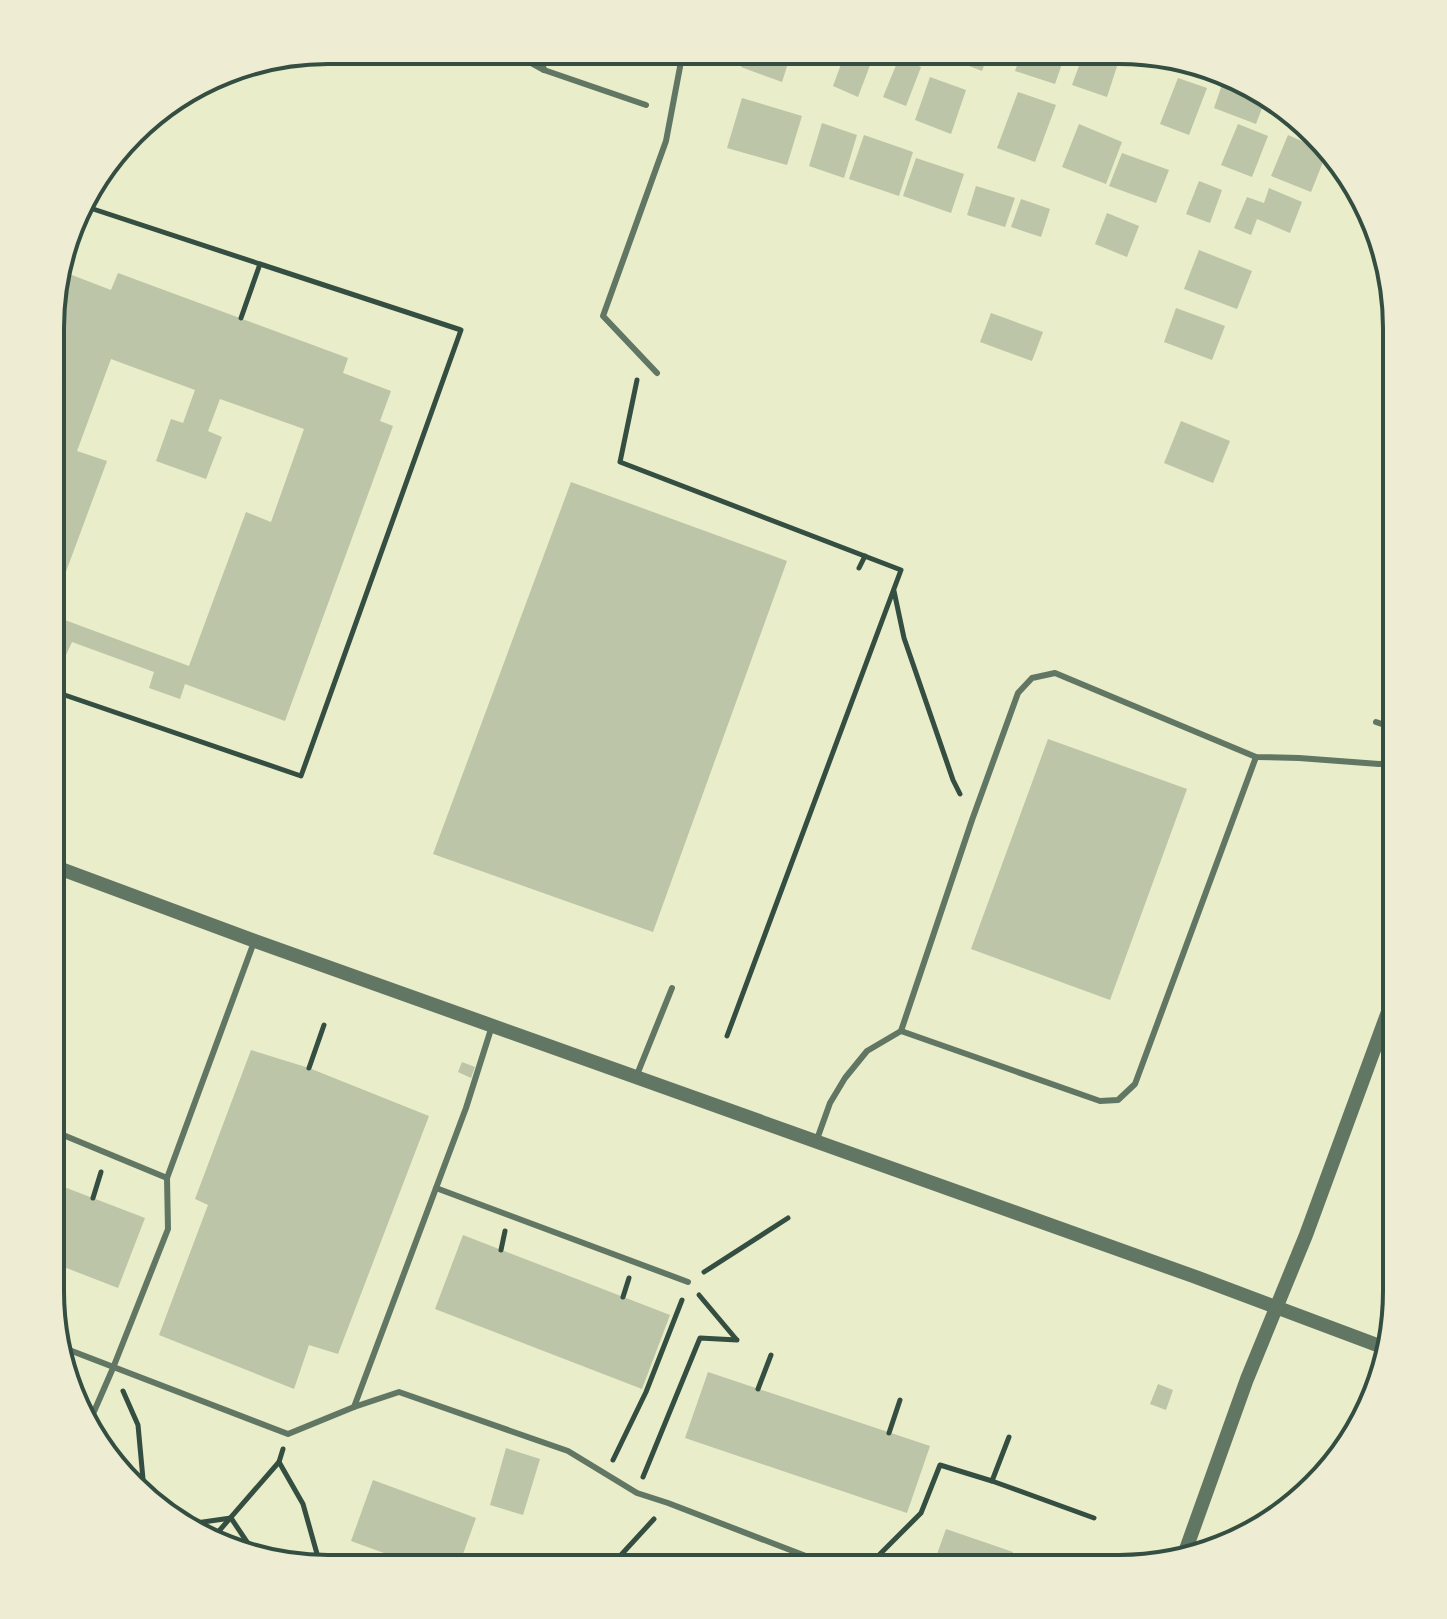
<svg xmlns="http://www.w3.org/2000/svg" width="1447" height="1619" viewBox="0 0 1447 1619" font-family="Arial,sans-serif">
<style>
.building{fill:#bcc5a7}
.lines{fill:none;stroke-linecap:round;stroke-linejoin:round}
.path{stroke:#344e41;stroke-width:5}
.service{stroke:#617663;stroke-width:6}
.tertiary{stroke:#617663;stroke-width:14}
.rim{fill:none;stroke:#344e41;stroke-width:4}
</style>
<rect width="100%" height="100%" fill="#e9edc9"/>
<g class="building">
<polygon points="747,51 792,51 782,82 741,67"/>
<polygon points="846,51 875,52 858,97 833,86"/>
<polygon points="954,52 989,52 982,71 951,59"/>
<polygon points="1022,52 1066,52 1055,84 1015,71"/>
<polygon points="1084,52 1105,52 1120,57 1107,97 1072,85"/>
<polygon points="899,58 921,67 906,106 883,97"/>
<polygon points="1172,58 1216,73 1213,81 1169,65"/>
<polygon points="1225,76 1258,87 1267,95 1256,124 1214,108"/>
<polygon points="930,77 966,90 951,134 915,120"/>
<polygon points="1178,78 1207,88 1189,135 1160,124"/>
<polygon points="1018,92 1056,105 1035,162 997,148"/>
<polygon points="742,98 802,116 787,165 727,148"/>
<polygon points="822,123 857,135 844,178 809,166"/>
<polygon points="1079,124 1122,142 1106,184 1062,167"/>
<polygon points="1238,124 1268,136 1252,177 1221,165"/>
<polygon points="864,135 913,152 899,196 849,179"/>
<polygon points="1288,135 1327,152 1311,192 1271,176"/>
<polygon points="1122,153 1169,170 1156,203 1109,186"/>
<polygon points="916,158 964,174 951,213 903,196"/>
<polygon points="1199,181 1222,190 1210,223 1186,214"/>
<polygon points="976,186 1015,198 1005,227 967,215"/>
<polygon points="1269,188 1302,202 1290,233 1257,219 1251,235 1234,228 1247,197 1264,203"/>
<polygon points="1021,199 1050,209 1041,237 1011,227"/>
<polygon points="1107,213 1139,226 1127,257 1095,244"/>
<polygon points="1199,250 1252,271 1237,309 1184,289"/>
<polygon points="64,272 111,290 118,273 348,358 343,373 391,391 380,421 393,426 285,721 185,684 180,699 149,688 154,672 72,642 66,655 54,650 54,616 189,666 246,512 271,522 304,429 220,399 208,431 222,437 206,479 156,461 171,419 183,423 195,390 111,359 77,451 107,461 54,604 55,296"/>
<polygon points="1176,308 1225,326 1212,360 1164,342"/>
<polygon points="991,313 1043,332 1032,361 980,342"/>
<polygon points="1181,421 1230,441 1213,483 1164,463"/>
<polygon points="571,482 787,561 653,932 433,854"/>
<polygon points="1048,739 1187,789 1110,1000 971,949"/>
<polygon points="251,1050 309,1068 429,1116 338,1354 309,1345 294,1389 159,1335 208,1205 195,1199"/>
<polygon points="462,1062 475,1067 471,1078 458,1072"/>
<polygon points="51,1182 145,1218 118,1288 51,1262"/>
<polygon points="463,1235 670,1315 642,1389 435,1309"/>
<polygon points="708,1372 930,1446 907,1513 685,1438"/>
<polygon points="1158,1384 1173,1390 1166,1410 1150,1404"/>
<polygon points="506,1448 540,1459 523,1515 490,1505"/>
<polygon points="373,1480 476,1518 458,1568 425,1568 351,1541"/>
<polygon points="946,1529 1013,1552 1007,1568 932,1568"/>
</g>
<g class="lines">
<g class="path">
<polyline points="81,205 260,264"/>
<polyline points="637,380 620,462 901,570 727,1036"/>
<polyline points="859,568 865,556"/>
<polyline points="894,591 904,638 953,780 960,794"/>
<polyline points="53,691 301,776 461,330 260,264 241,318"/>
<polyline points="309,1068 324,1025"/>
<polyline points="93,1198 101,1172"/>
<polyline points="501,1250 505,1231"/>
<polyline points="704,1272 788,1218"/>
<polyline points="699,1295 736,1339"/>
<polyline points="623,1297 629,1278"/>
<polyline points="758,1389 771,1355"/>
<polyline points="123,1391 138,1425 144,1490"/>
<polyline points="889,1433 900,1400"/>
<polyline points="613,1460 646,1392 682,1300"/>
<polyline points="279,1462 303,1504 321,1568"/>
<polyline points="643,1477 700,1338 737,1340"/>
<polyline points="992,1481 1009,1437"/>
<polyline points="182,1525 231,1518 253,1551"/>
<polyline points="212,1539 279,1462 283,1449"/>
<polyline points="609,1568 654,1519"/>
<polyline points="866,1568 921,1513 940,1465 992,1481 1094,1518"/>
</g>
<g class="service">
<polyline points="509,51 544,70 646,105"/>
<polyline points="539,51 544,70"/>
<polyline points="657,373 603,316 666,141 683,51"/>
<polyline points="1376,722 1396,729"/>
<polyline points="901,1031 1100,1101 1118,1100 1135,1084 1256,757"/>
<polyline points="636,1077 672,988"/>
<polyline points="51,1130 167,1178"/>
<polyline points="816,1142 830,1103 845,1078 867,1051 901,1031 972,820 1018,693 1032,678 1055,673 1256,757 1299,758 1379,764 1396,763"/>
<polyline points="436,1188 688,1282"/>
<polyline points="64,1348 288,1434 354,1407 399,1392 568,1451 637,1493 668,1503 837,1568"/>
<polyline points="354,1407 466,1108 492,1026"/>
<polyline points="89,1423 113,1368 168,1229 167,1178 254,942"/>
</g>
<g class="tertiary">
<polyline points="53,866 255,941 1193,1276 1385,1348"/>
<polyline points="1185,1552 1247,1379 1306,1235 1396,990"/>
</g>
</g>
<path d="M0 0H1447V1619H0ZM328 64H1119A264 264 0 0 1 1383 328V1291A264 264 0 0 1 1119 1555H328A264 264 0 0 1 64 1291V328A264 264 0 0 1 328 64Z" fill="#eeecd3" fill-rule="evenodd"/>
<path class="rim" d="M328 64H1119A264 264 0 0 1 1383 328V1291A264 264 0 0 1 1119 1555H328A264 264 0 0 1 64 1291V328A264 264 0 0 1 328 64Z"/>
</svg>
